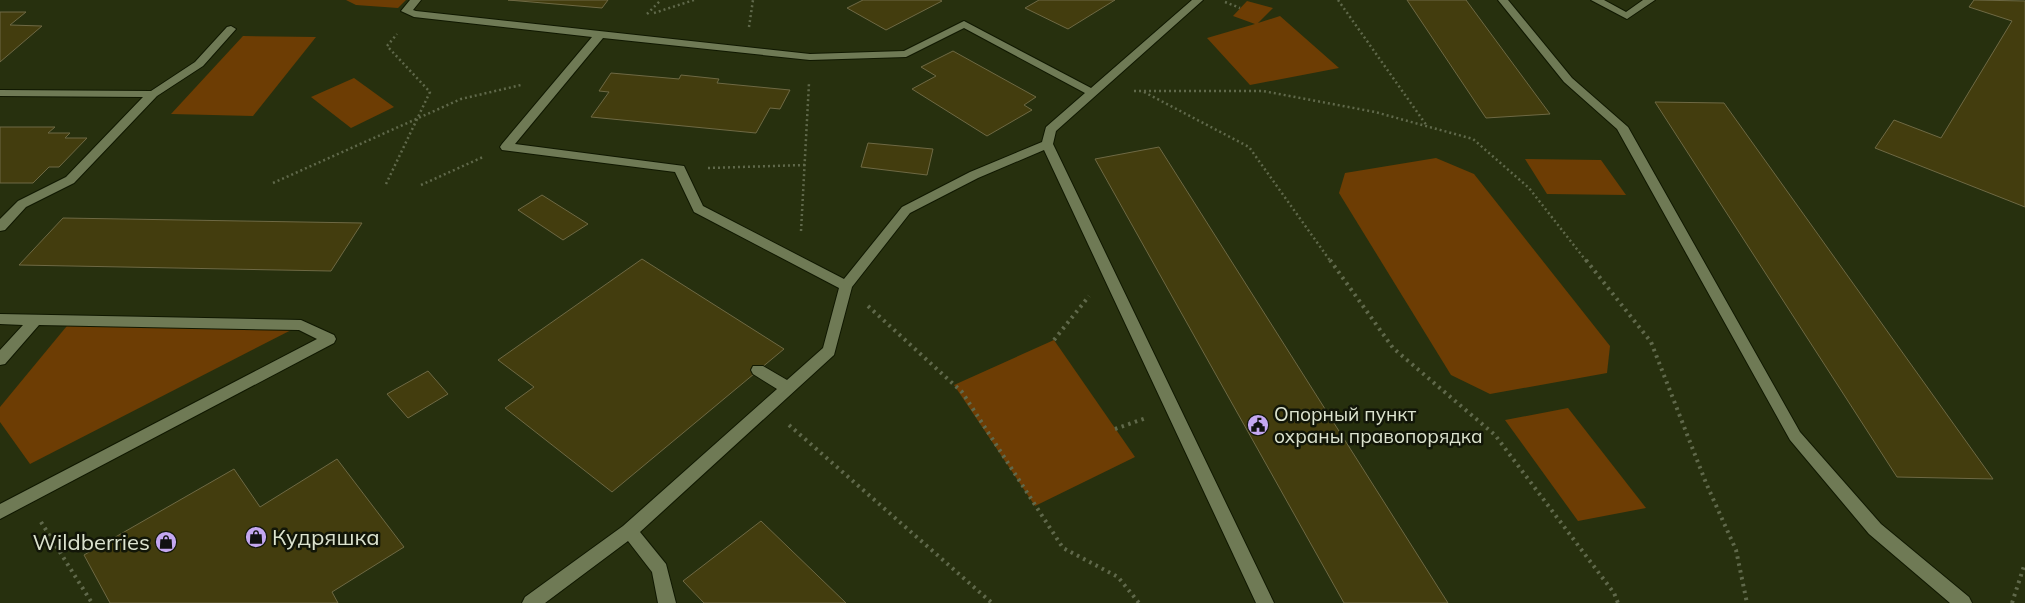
<svg xmlns="http://www.w3.org/2000/svg" width="2025" height="603" viewBox="0 0 2025 603" font-family="Mulish,sans-serif">
<style>
.green{fill:#6d3d04}
.building{fill:#433d0e;stroke:#6e6944}
.lines{fill:none;stroke-linecap:round;stroke-linejoin:round}
.service-casing{stroke:#101800;stroke-width:2}
.path-far1{stroke:#60694b;stroke-width:2.5;stroke-dasharray:2 3;stroke-linecap:butt}
.path{stroke:#60694b;stroke-width:4;stroke-dasharray:2.5 4.5;stroke-linecap:butt}
.service{fill:#6f7a55;fill-rule:evenodd}
.labels{text-anchor:middle;stroke-width:5;stroke-linejoin:round;paint-order:stroke}
.poi-label{font-size:19px;fill:#dce3cf;stroke:#121608;text-anchor:start}
.near-poi-label{font-size:22px;fill:#dce3cf;stroke:#121608;text-anchor:start}
</style>
<rect width="100%" height="100%" fill="#27300e"/>
<g class="green">
<polygon points="346,0 406,0 398,8 356,5"/>
<polygon points="1247,1 1273,8 1258,23 1280,16 1339,68 1250,85 1207,38 1255,24 1233,16"/>
<polygon points="243,36 316,37 253,116 171,114"/>
<polygon points="354,78 394,107 351,128 311,97"/>
<polygon points="1436,158 1474,174 1610,346 1607,373 1490,394 1451,375 1339,193 1345,173"/>
<polygon points="1525,159 1601,160 1626,195 1547,194"/>
<polygon points="71,321 301,325 30,464 0,422 0,407"/>
<polygon points="1054,340 1135,457 1035,506 954,385"/>
<polygon points="1568,408 1646,508 1578,521 1505,420"/>
</g>
<g class="building">
<polygon points="508,0 608,0 602,8"/>
<polygon points="863,0 940,0 942,1 886,30 847,8"/>
<polygon points="1039,0 1115,0 1068,29 1025,8"/>
<polygon points="1407,0 1466,0 1550,114 1486,118"/>
<polygon points="1974,0 2025,1 2025,207 1875,148 1894,120 1941,138 2012,21 1969,7"/>
<polygon points="0,12 26,12 10,25 42,26 0,62"/>
<polygon points="953,51 1036,97 1024,105 1032,110 987,136 912,89 936,76 921,67"/>
<polygon points="611,73 679,79 681,75 719,79 717,83 790,90 780,109 770,108 756,133 591,117 609,92 599,91"/>
<polygon points="1655,102 1724,103 1993,479 1897,477"/>
<polygon points="0,127 55,127 48,133 70,133 65,138 87,138 59,167 49,167 33,183 0,183"/>
<polygon points="868,143 933,149 927,175 861,167"/>
<polygon points="1159,147 1448,603 1344,603 1095,159"/>
<polygon points="542,195 588,224 563,240 518,210"/>
<polygon points="63,218 362,223 331,271 19,265"/>
<polygon points="642,259 784,349 612,492 505,408 534,387 498,360"/>
<polygon points="428,371 448,394 408,418 387,394"/>
<polygon points="337,459 404,547 332,592 338,603 110,603 84,555 234,469 260,507"/>
<polygon points="761,521 846,603 704,603 683,581"/>
</g>
<g class="lines">
<g class="service-casing">
<g id="service">
<path d="M 410,0 L 421,0 L 413,10 L 416,11 L 810,54 L 904,51 L 964,21 L 1091,88 L 1192,0 L 1203,0 L 1056,131 L 1053,144 L 1274,603 L 1256,603 L 1044,150 L 978,178 L 910,213 L 852,287 L 834,355 L 640,532 L 666,564 L 676,603 L 658,603 L 652,572 L 628,541 L 545,603 L 522,603 L 525,597 L 623,526 L 777,389 L 753,374 L 751,370 L 753,366 L 763,366 L 787,380 L 823,348 L 839,288 L 694,212 L 675,172 L 502,150 L 500,147 L 502,144 L 592,37 L 414,17 L 401,11 ZM 964,28 L 1085,93 L 1046,127 L 1042,142 L 970,172 L 902,207 L 844,279 L 703,206 L 684,166 L 515,144 L 603,38 L 810,60 L 906,57 Z"/>
<polygon points="1498,0 1508,0 1572,78 1628,127 1800,432 1881,524 1969,597 1972,603 1950,603 1869,534 1790,440 1617,129 1564,82"/>
<polygon points="1591,0 1604,0 1626,12 1643,0 1655,0 1627,19"/>
<polygon points="231,26 236,29 203,66 157,96 74,183 26,207 5,230 0,231 0,219 18,201 66,177 143,97 0,96 0,90 151,91 195,62 227,27"/>
<polygon points="0,314 301,320 334,335 336,339 334,343 0,519 0,504 317,339 299,330 39,325 5,364 0,365 0,350 23,325 0,324"/>
</g>
</g>
<g class="path-far1">
<polyline points="1338,0 1427,126"/>
<polyline points="1225,2 1240,8"/>
<polyline points="654,13 694,0"/>
<polyline points="647,14 661,0"/>
<polyline points="749,27 753,0"/>
<polyline points="1134,91 1263,91 1375,112 1473,139 1529,188 1587,262"/>
<polyline points="1144,92 1249,147 1331,262"/>
<polyline points="708,168 805,165"/>
<polyline points="273,183 461,99 521,85"/>
<polyline points="386,184 430,92 387,46 397,34"/>
<polyline points="421,185 483,157"/>
<polyline points="801,231 809,83"/>
</g>
<g class="path">
<polyline points="1330,260 1393,348 1495,435 1614,593 1618,603"/>
<polyline points="1586,260 1651,342 1706,483 1736,550 1747,603"/>
<polyline points="868,306 962,392 1063,548 1118,577 1139,603"/>
<polyline points="1054,340 1089,296"/>
<polyline points="789,425 992,603"/>
<polyline points="1115,429 1146,418"/>
<polyline points="41,522 92,603"/>
<polyline points="2012,603 2025,563"/>
</g>
<use href="#service" class="service"/>
</g>
<defs>
<g id="civic-disc" transform="scale(1.125)"><circle r="9.5" fill="#c4a7f1" stroke="#121608"/><path d="M-.6-6.5H3V-4.5H.6V-3L4-1V1h2V6H-6V1h2V-1L-.6-3ZM-1.2 2.5V6h2.4V2.5Z" fill="#111"/></g>
<g id="shop-disc" transform="scale(1.125)"><circle r="9.5" fill="#c4a7f1" stroke="#121608"/><path d="M-5-2.5h2.3a2.7 3.5 0 0 1 5.4 0H5L5.5 6h-11ZM-1.5-2.5h3a1.5 2.3 0 0 0-3 0Z" fill="#111"/></g>
</defs>
<g fill-rule="evenodd">
<use href="#civic-disc" x="1258" y="425"/>
<use href="#shop-disc" x="256" y="537"/>
<use href="#shop-disc" x="166" y="542"/>
</g>
<g class="labels">
<g class="poi-label">
<text x="1274" y="421">Опорный пункт<tspan x="1274" dy="22">охраны правопорядка</tspan></text>
</g>
<g class="near-poi-label">
<text x="272" y="545">Кудряшка</text>
<text x="150" y="550" text-anchor="end">Wildberries</text>
</g>
</g>
</svg>
